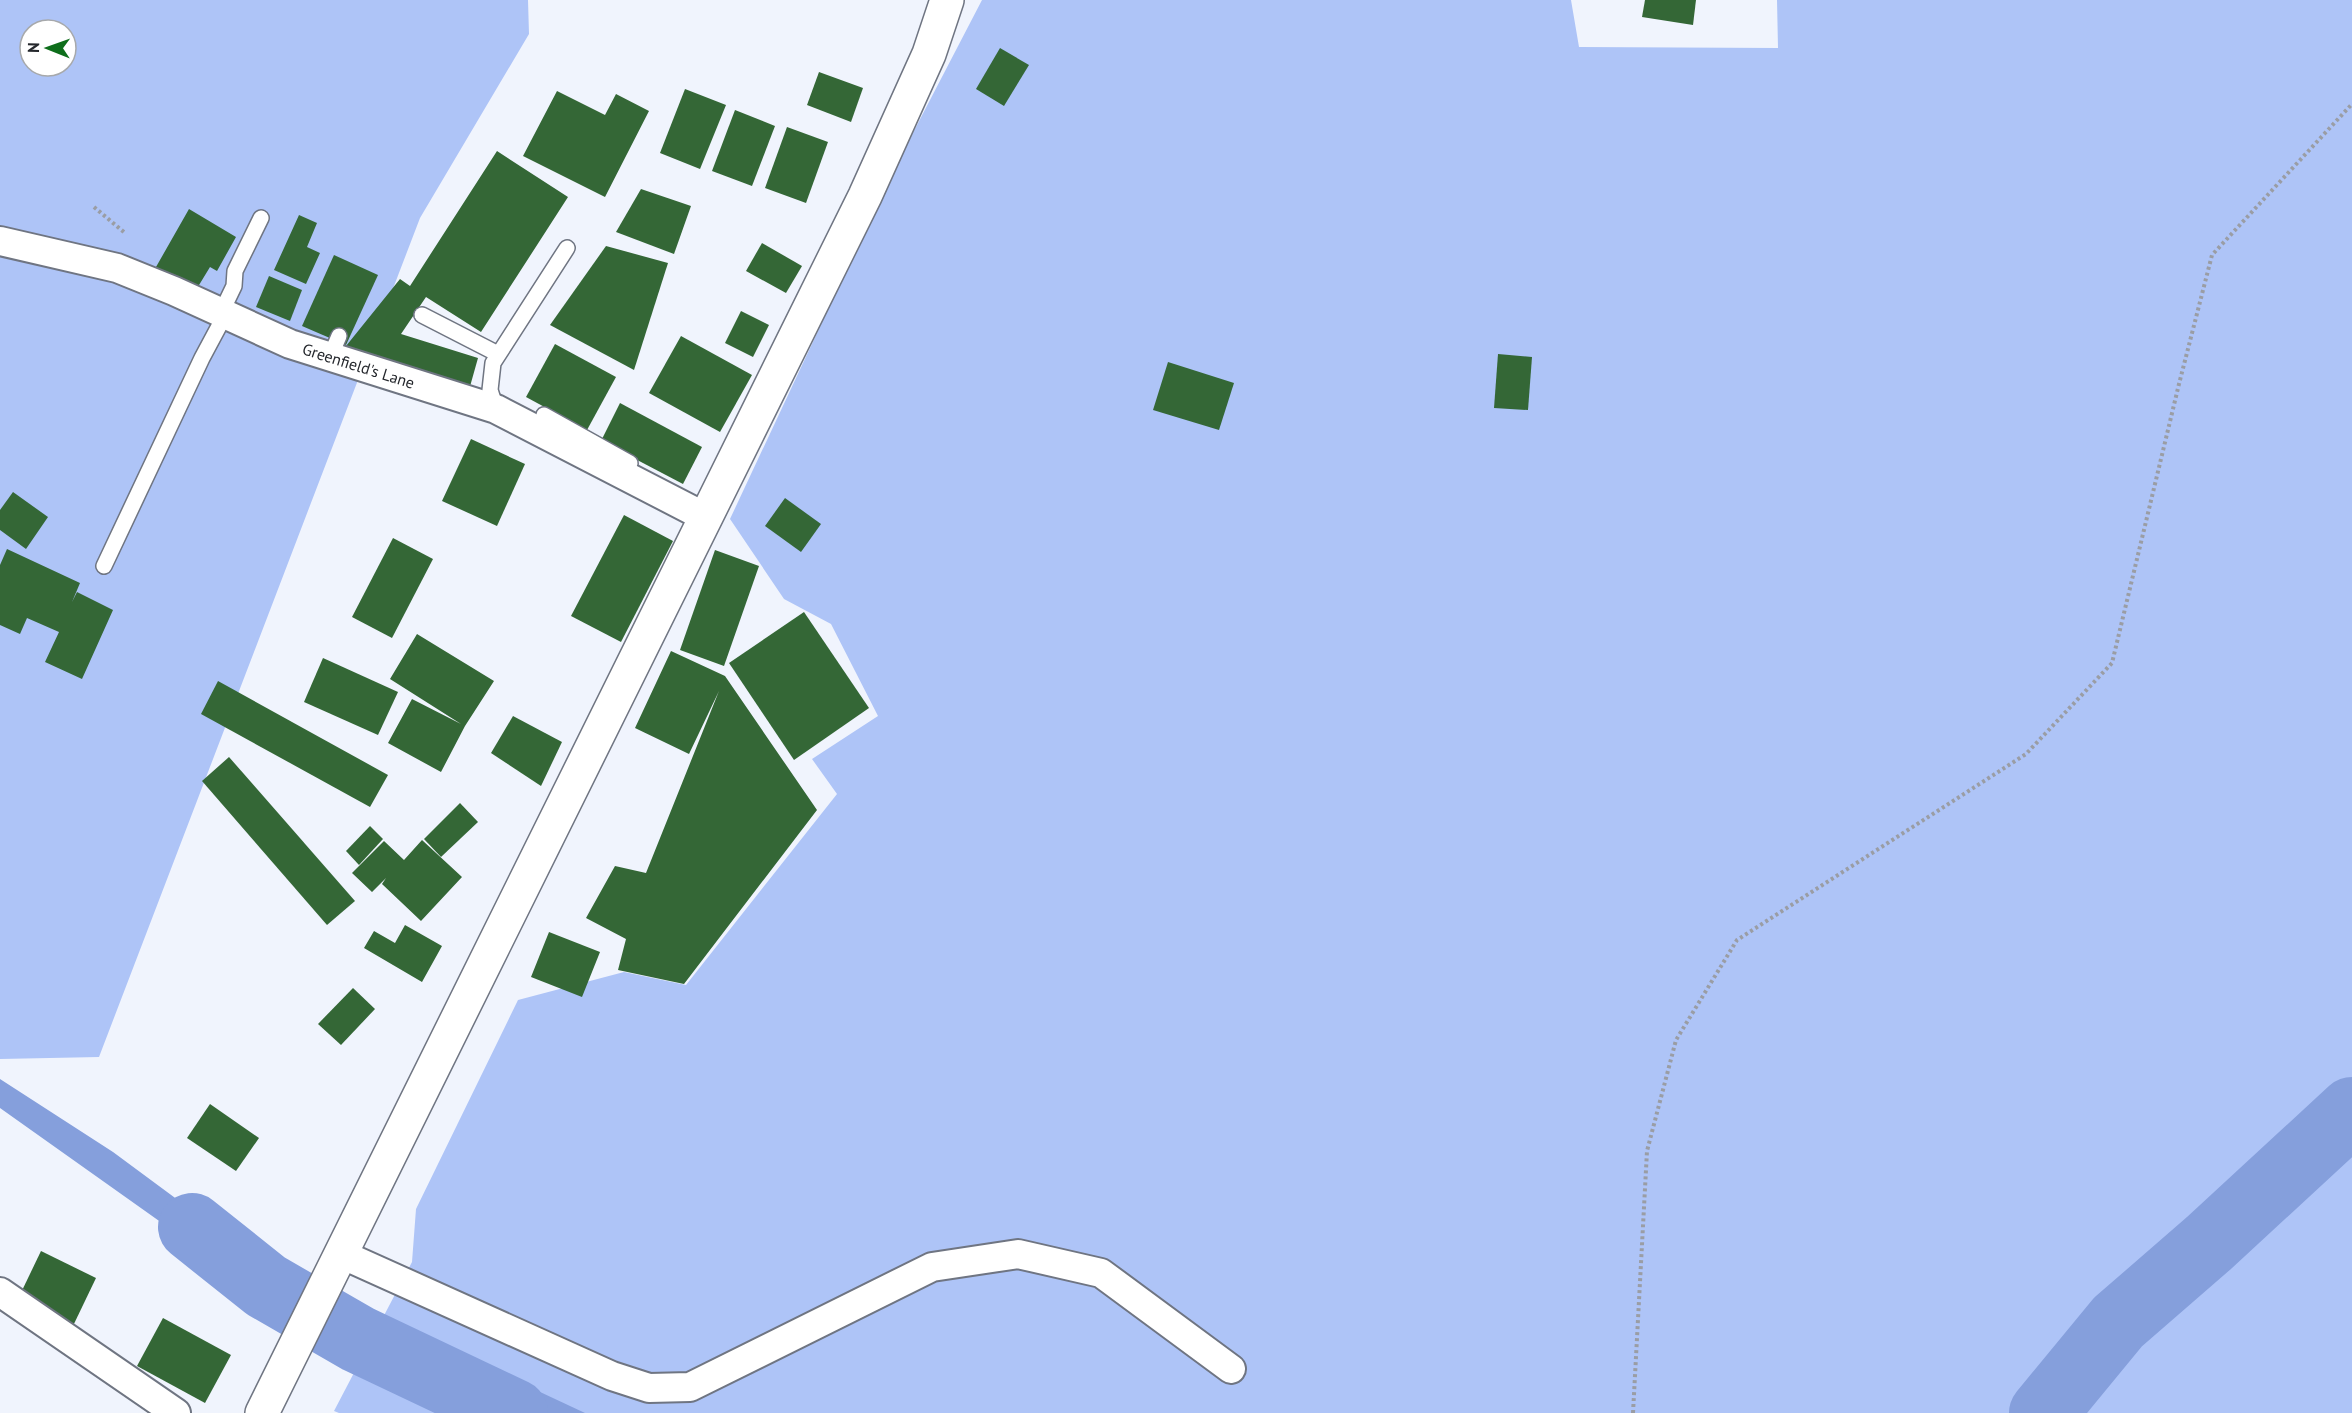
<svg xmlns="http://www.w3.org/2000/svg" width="2352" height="1413" viewBox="0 0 2352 1413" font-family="'PT Sans',sans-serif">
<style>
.forest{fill:#aec4f7;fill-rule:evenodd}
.water{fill:#859fdc}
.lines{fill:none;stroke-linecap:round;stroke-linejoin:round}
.river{stroke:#859fdc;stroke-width:68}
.building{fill:#346736}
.service-casing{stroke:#6f7582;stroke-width:18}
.minor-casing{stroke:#6f7582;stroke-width:32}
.secondary-casing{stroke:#6f7582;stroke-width:36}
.path{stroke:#9a9da4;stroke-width:4;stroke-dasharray:3 3;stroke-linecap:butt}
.service{stroke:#fff;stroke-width:15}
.minor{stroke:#fff;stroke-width:28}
.secondary{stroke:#fff;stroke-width:33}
.labels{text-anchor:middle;stroke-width:6;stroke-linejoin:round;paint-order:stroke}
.street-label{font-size:16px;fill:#24272c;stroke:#fff}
</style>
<rect width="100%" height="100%" fill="#f0f4fd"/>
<g class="forest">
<path d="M 0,0 L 528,0 L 529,34 L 420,218 L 99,1057 L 0,1059 ZM 30,30 L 66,30 L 66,66 L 30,66 Z"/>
<polygon points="982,0 1571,0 1579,47 1778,48 1777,0 2352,0 2352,1098 2213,1239 2352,1132 2352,1413 339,1413 334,1411 412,1262 416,1209 518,1000 624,972 686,985 837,794 812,759 878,716 831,624 784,599 730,519 891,175"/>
</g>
<g class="water">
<polygon points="0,1079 113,1152 274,1271 258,1302 193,1245 0,1108"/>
<polygon points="2352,1098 2352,1132 2209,1243"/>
<polygon points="371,1313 585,1413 461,1413 348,1358"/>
</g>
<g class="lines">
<g class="river">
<polyline points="192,1227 266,1286 358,1339 514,1413"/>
<polyline points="2043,1413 2118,1322 2209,1243 2352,1111"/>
</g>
</g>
<g class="building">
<polygon points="1645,0 1696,0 1693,25 1642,17"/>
<polygon points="1000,48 1029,65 1004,106 976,89"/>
<polygon points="819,72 863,88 851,122 807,105"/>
<polygon points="685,89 726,105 700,169 660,153"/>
<polygon points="557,91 605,115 616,94 649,111 605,197 523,156"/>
<polygon points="735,110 775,126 752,186 712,171"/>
<polygon points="787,127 828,142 806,203 765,188"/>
<polygon points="497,151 568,197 481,332 426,297 401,334 478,358 469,390 342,351 400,279 410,286"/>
<polygon points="641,189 691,206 674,254 616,232"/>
<polygon points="189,209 236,237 217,271 210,267 196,290 156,267"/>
<polygon points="299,215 317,223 307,247 320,253 306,284 274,270"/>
<polygon points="762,243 802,266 786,293 746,271"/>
<polygon points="606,246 668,263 634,370 550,325"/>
<polygon points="334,255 378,275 346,345 302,326"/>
<polygon points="269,276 302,290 290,321 256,307"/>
<polygon points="741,311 769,325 753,357 725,343"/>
<polygon points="681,336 752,375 720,432 649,393"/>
<polygon points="555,344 616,377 587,430 526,397"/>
<polygon points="1498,354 1532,357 1528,410 1494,408"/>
<polygon points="1168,362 1234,383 1219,430 1153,410"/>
<polygon points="620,403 702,447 683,484 601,441"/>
<polygon points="471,439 525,464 497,526 442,501"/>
<polygon points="13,492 48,517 26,549 0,530 0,510"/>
<polygon points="785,498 821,524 801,552 765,526"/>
<polygon points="624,515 673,541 621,642 571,616"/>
<polygon points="393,538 433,559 392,638 352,617"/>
<polygon points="7,549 80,583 72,602 77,592 113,610 82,679 45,662 59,632 27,618 20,634 0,625 0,565"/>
<polygon points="715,550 759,566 724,666 680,650"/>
<polygon points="804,612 869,708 794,760 729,663"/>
<polygon points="417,634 494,681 465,726 441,772 388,743 412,699 461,724 390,679"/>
<polygon points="671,651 725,676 817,810 684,984 618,970 626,939 586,918 615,866 646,873 719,691 689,754 635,728"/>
<polygon points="323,658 398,692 378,735 304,702"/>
<polygon points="218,681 388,775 370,807 201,714"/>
<polygon points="513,716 562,742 541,786 491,753"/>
<polygon points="229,757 355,901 327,925 202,781"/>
<polygon points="460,803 478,822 441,857 424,839"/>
<polygon points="370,826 383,839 359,865 346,851"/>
<polygon points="422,840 462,877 421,921 382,884 386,878 372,892 352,873 384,841 404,860"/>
<polygon points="405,925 442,946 422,982 364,948 374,931 395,943"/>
<polygon points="549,932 600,952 582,997 531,977"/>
<polygon points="353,988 375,1009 341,1045 318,1024"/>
<polygon points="210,1104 259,1138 236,1171 187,1138"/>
<polygon points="41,1251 96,1278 72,1328 17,1301"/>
<polygon points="163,1318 231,1355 205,1403 137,1366"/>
</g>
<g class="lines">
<g class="service-casing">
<g id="service">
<polyline points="221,313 234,286 235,271 261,218"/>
<polyline points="422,315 498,354"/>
<polyline points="330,357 339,336"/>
<polyline points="496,409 490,390 493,363 567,248"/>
<polyline points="544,415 630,463"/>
<polyline points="104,566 202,358 225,315"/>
</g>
</g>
<g class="minor-casing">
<g id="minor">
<path id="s1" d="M 0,241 L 117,268 L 174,291 L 290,344 L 496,409 L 707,518"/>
<polyline points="341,1254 612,1376 649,1388 690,1387 932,1267 1018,1254 1101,1273 1231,1369"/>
<polyline points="0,1292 176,1413"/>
</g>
</g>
<g class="secondary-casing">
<polyline id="secondary" points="262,1413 865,196 929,54 947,0"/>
</g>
<g class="path">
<polyline points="94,207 125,233"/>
<polyline points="1633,1413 1647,1151 1676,1040 1737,940 2026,754 2112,663 2179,384 2212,255 2352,104"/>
</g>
<use href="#service" class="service"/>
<use href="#minor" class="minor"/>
<use href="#secondary" class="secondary"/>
</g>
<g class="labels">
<g class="street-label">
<text dy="6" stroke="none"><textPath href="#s1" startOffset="381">Greenfield's Lane</textPath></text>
</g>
</g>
<g transform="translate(48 48) rotate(271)"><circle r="28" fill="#ffffff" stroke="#a7a9ab" stroke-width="1.5"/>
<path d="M0-4.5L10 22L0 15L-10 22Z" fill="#0e6e1b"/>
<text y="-9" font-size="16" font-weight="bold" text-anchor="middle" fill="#24272c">N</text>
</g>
</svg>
